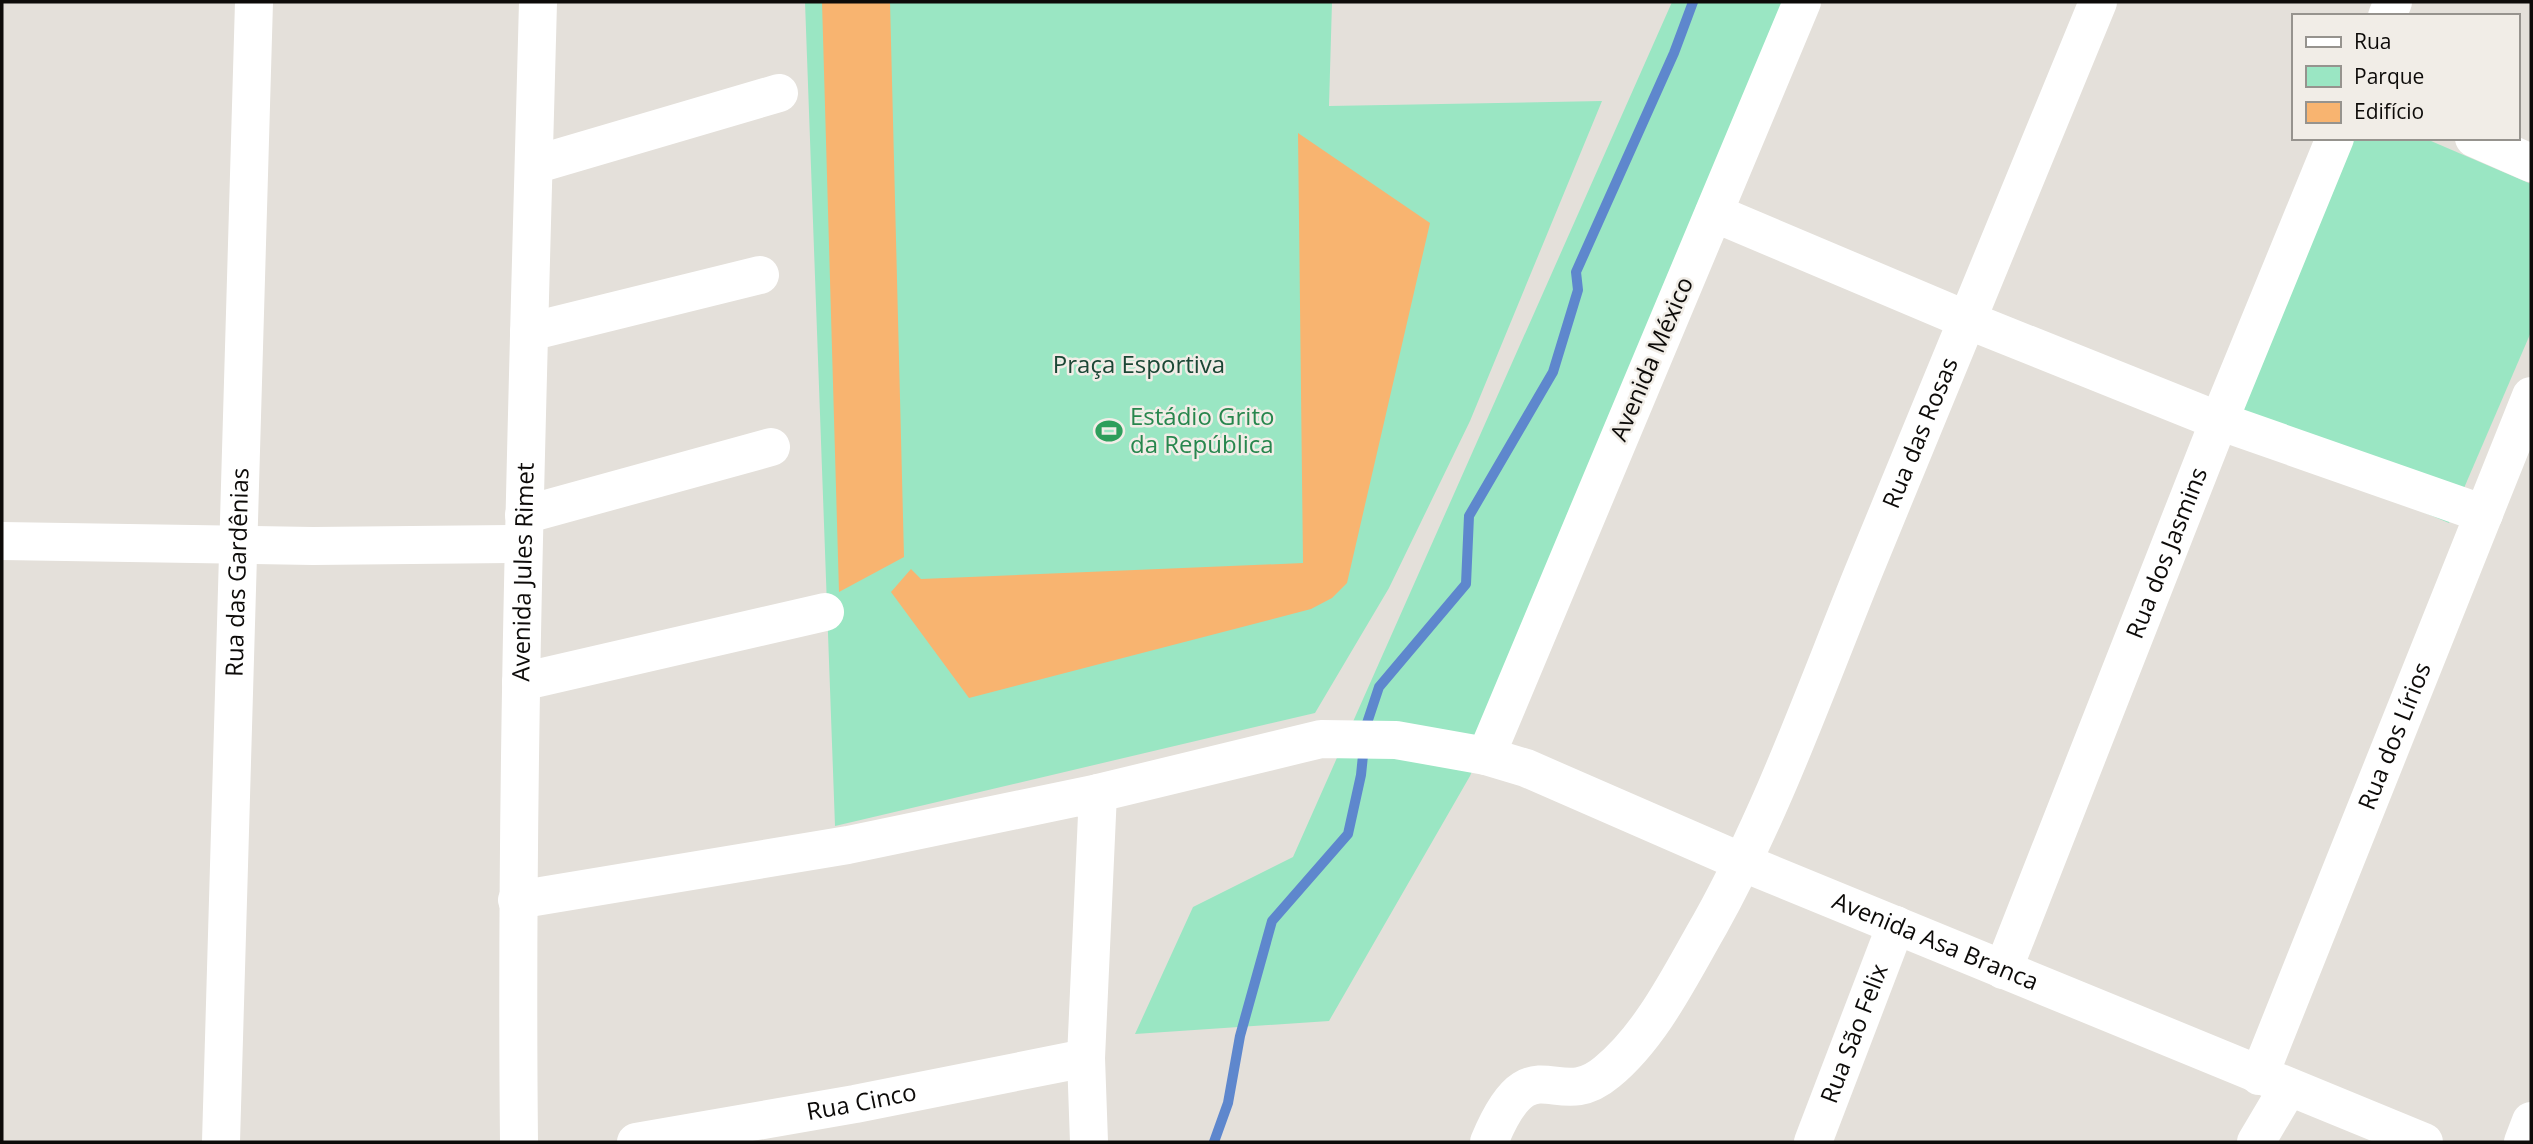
<svg xmlns="http://www.w3.org/2000/svg" width="2533" height="1144" viewBox="0 0 2533 1144" font-family="'Open Sans',sans-serif">
<style>
.green{fill:#9ae6c3}
.lines{fill:none;stroke-linecap:round;stroke-linejoin:round}
.stream{stroke:#5e87cd;stroke-width:10}
.building{fill:#f8b470}
.minor{stroke:#fff;stroke-width:38}
.tertiary{stroke:#fff;stroke-width:38}
.labels{text-anchor:middle;stroke-width:5;stroke-linejoin:round;paint-order:stroke}
.street-label{font-size:24px;fill:#0d0b09;stroke:#f1ede7}
.park-label{font-size:24px;fill:#1b4735;stroke:#f1ede7}
.leisure-label{font-size:24px;fill:#27864d;stroke:#f1ede7;text-anchor:start}
</style>
<rect width="100%" height="100%" fill="#e4e0da"/>
<g class="green">
<polygon points="805,2 1332,2 1329,106 1602,101 1470,421 1389,588 1315,713 835,826"/>
<polygon points="1672,2 1795,2 1470,776 1329,1021 1135,1034 1193,907 1293,857"/>
<polygon points="2349,138 2424,138 2531,184 2531,332 2449,523 2225,429"/>
</g>
<g class="lines">
<polyline class="stream" points="1214,1142 1228,1103 1240,1036 1272,921 1348,834 1361,775 1366,726 1379,687 1466,584 1469,516 1553,372 1578,290 1576,272 1674,53 1693,2"/>
</g>
<g class="building">
<polygon points="822,2 890,2 904,557 839,592"/>
<polygon points="1298,133 1430,223 1347,583 1332,598 1311,609 969,698 891,592 911,569 921,579 1303,563"/>
</g>
<g class="lines">
<g class="minor">
<polyline points="2387,16 2393,2"/>
<polyline points="2474,138 2531,163"/>
<polyline points="534,165 779,93"/>
<polyline points="1714,213 1967,320 2219,421 2484,514"/>
<polyline points="529,332 760,275"/>
<polyline points="524,515 771,447"/>
<polyline points="2,541 313,546 523,544"/>
<polyline points="521,682 825,612"/>
<polyline points="1098,793 1321,739 1396,740 1486,756"/>
<polyline points="517,900 848,845 1098,793 1086,1058 1089,1142"/>
<path id="s1" d="M 2003,970 L 2219,421 L 2335,138"/>
<path id="s2" d="M 2259,1076 L 2531,396"/>
<path id="s3" d="M 221,1142 L 254,2"/>
<path id="s4" d="M 519,1142 C 515,762 528,382 538,2"/>
<path id="s5" d="M 636,1142 L 855,1104 L 1086,1058"/>
<path id="s6" d="M 1489,1142 C 1532,1038 1555,1116 1607,1072 C 1652,1035 1681,974 1710,924 C 1772,813 1815,691 1863,573 C 1941,383 2020,192 2098,2"/>
<path id="s7" d="M 1813,1142 L 1896,925"/>
<polyline points="2256,1142 2288,1088"/>
<polyline points="2523,1142 2531,1121"/>
</g>
<path class="tertiary" id="s8" d="M 1802,2 L 1486,756 L 1526,768 L 1744,863 L 2424,1142"/>
</g>
<defs>
<g id="stadium-bare" transform="scale(2.1)"><path d="M0-5a6.5 5 0 1 0 0 10a6.5 5 0 1 0 0-10ZM-3.5-1.8h7v3.6h-7Z" fill="#2e9e5b" stroke="#f1ede7" stroke-width="2.5" paint-order="stroke"/></g>
</defs>
<g fill-rule="evenodd">
<use href="#stadium-bare" x="1109" y="431"/>
</g>
<g class="labels">
<g class="street-label">
<text transform="translate(1652 359) rotate(-67)" y="8">Avenida México</text>
<text dy="8" stroke="none"><textPath href="#s6" startOffset="868">Rua das Rosas</textPath></text>
<text dy="8" stroke="none"><textPath href="#s1" startOffset="448">Rua dos Jasmins</textPath></text>
<text dy="8" stroke="none"><textPath href="#s3" startOffset="570">Rua das Gardênias</textPath></text>
<text dy="8" stroke="none"><textPath href="#s4" startOffset="570">Avenida Jules Rimet</textPath></text>
<text dy="8" stroke="none"><textPath href="#s2" startOffset="366">Rua dos Lírios</textPath></text>
<text dy="8" stroke="none"><textPath href="#s8" startOffset="1304">Avenida Asa Branca</textPath></text>
<text dy="8" stroke="none"><textPath href="#s7" startOffset="116">Rua São Felix</textPath></text>
<text dy="8" stroke="none"><textPath href="#s5" startOffset="229">Rua Cinco</textPath></text>
</g>
<g class="park-label">
<text x="1139" y="373">Praça Esportiva</text>
</g>
<g class="leisure-label">
<text x="1130" y="425">Estádio Grito<tspan x="1130" dy="28">da República</tspan></text>
</g>
</g>
<rect width="2533" height="1144" fill="none" stroke="#0d0b09" stroke-width="7"/>
<rect x="2292" y="14" width="228" height="126" fill="#f1ede7" stroke="#96938e" stroke-width="2"/>
<rect x="2306" y="37" width="35" height="10" fill="#ffffff" stroke="#96938e" stroke-width="2"/>
<text x="2354" y="49" font-size="21" fill="#0d0b09">Rua</text>
<rect x="2306" y="66" width="35" height="21" fill="#9ae6c3" stroke="#96938e" stroke-width="2"/>
<text x="2354" y="84" font-size="21" fill="#0d0b09">Parque</text>
<rect x="2306" y="102" width="35" height="21" fill="#f8b470" stroke="#96938e" stroke-width="2"/>
<text x="2354" y="119" font-size="21" fill="#0d0b09">Edifício</text>
</svg>
